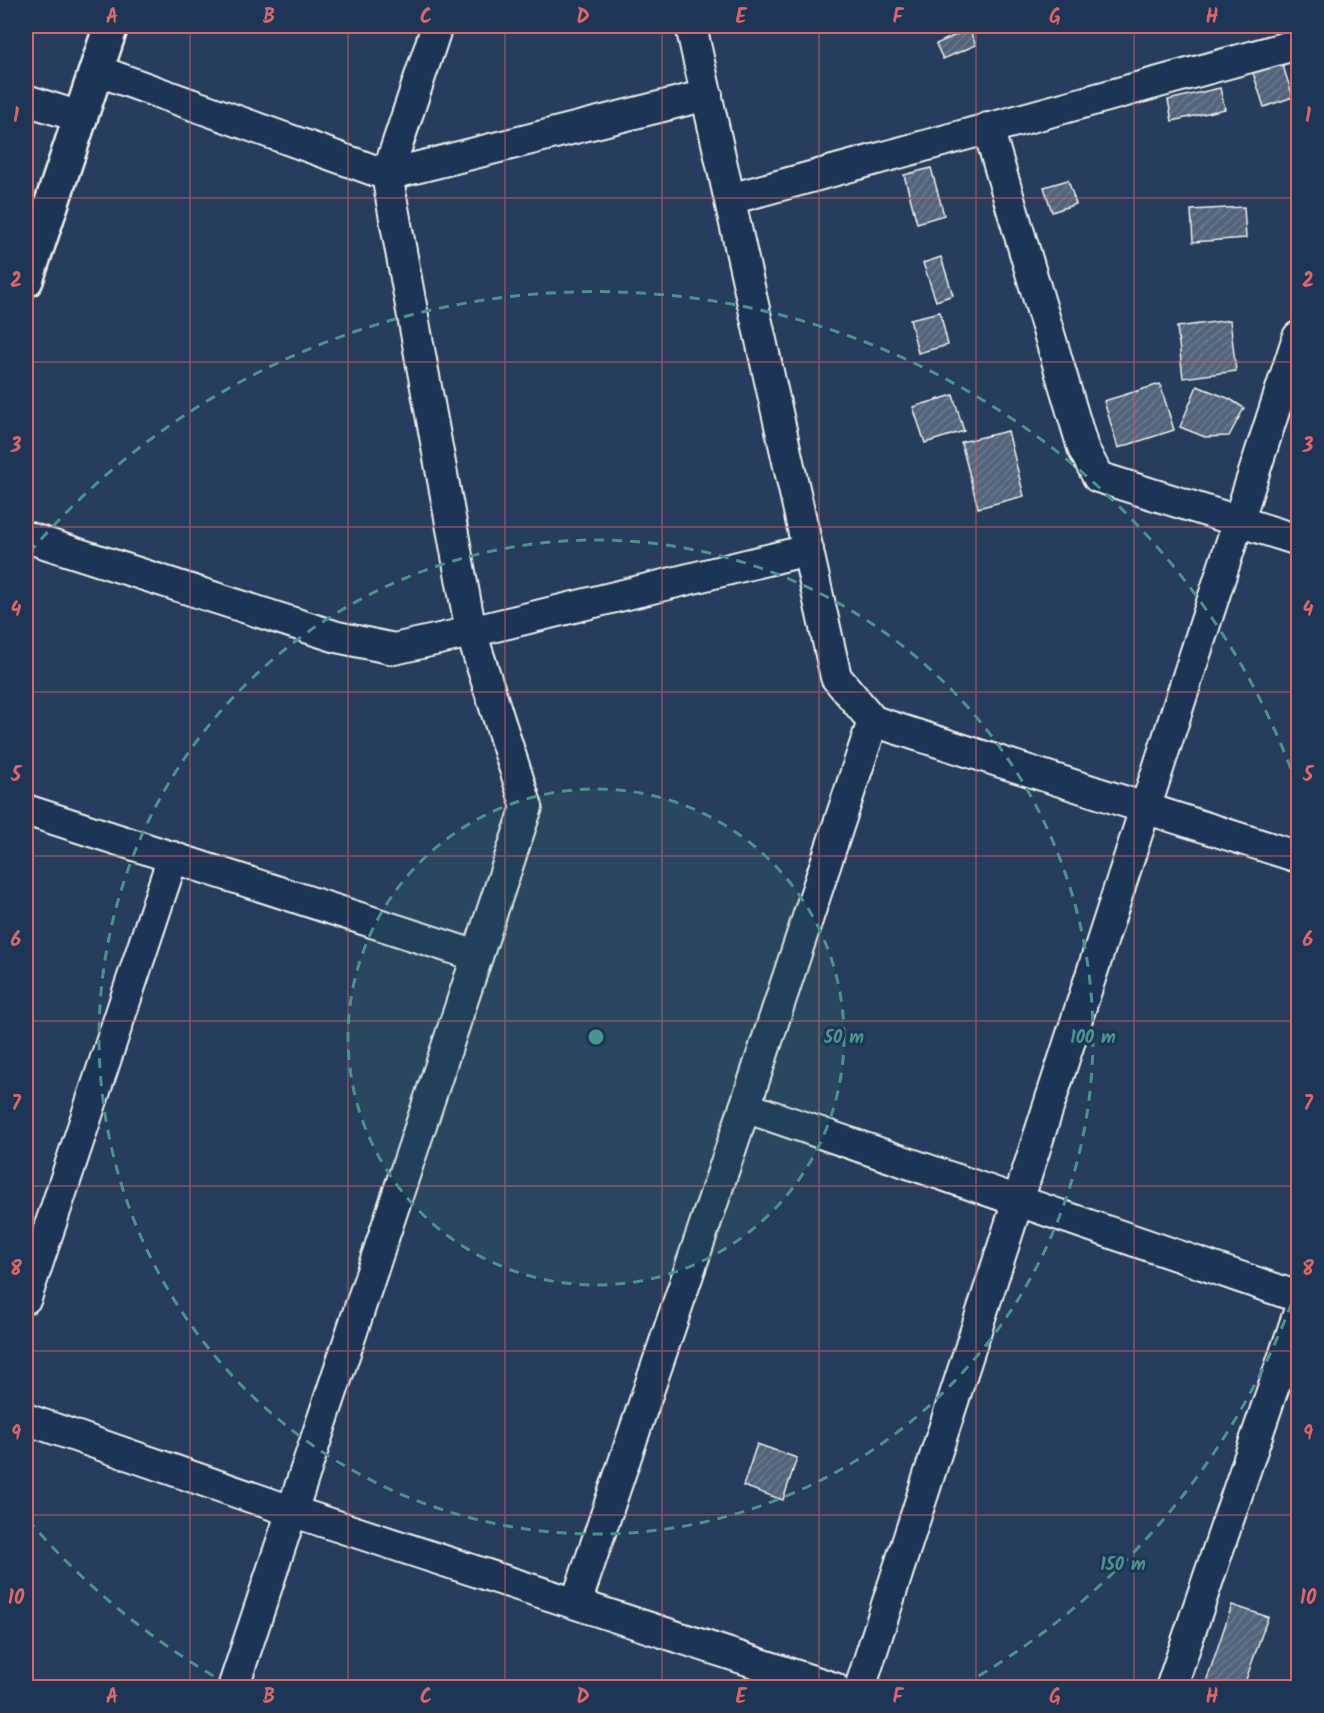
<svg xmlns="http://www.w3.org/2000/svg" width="1324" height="1713" viewBox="0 0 1324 1713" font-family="Kalam,sans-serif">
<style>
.building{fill:url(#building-hatch);stroke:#f4f1e8;stroke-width:1.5}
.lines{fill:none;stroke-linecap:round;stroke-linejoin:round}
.street-casing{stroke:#f4f1e8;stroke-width:34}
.secondary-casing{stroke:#f4f1e8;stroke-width:38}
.street{stroke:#1d3557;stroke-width:30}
.secondary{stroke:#1d3557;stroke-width:33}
.grid{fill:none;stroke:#df6462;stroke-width:1.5;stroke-opacity:0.55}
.ring{fill:none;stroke:#48958c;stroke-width:3;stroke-dasharray:10 8}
.centre{fill:#48958c;stroke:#1d3557;stroke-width:3}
.ring-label{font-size:18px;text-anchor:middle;font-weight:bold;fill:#48958c;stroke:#1d3557;stroke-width:6;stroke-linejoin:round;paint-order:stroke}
.neatline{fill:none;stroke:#df6462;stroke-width:2}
.grid-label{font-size:20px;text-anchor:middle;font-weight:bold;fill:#df6462}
</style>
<defs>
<pattern id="building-hatch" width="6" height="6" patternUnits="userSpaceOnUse" patternTransform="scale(1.5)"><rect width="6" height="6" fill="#52647b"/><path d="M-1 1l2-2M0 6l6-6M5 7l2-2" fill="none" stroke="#6c7b8e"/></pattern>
</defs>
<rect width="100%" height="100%" fill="#263d5d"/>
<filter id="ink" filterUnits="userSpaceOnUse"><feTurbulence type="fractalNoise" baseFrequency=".0167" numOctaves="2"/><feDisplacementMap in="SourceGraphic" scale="12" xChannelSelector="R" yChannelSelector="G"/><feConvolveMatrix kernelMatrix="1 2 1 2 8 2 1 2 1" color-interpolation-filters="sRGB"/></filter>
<g filter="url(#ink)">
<g class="building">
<polygon points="920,26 954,26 921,33"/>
<polygon points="969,29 976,45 943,59 936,44"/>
<polygon points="1282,63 1293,97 1264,107 1253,73"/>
<polygon points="1220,88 1225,109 1172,121 1168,100"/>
<polygon points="931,168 944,215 917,223 904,175"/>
<polygon points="1068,180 1076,204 1052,212 1044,187"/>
<polygon points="1244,207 1246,238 1193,242 1191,210"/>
<polygon points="941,257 953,295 936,301 923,263"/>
<polygon points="940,312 948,345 918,353 910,319"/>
<polygon points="1230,320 1236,371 1183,378 1177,327"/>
<polygon points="1160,384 1174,430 1118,448 1104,401"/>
<polygon points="1197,386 1230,399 1244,408 1229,436 1205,437 1180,427"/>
<polygon points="953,395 964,431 925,443 913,407"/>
<polygon points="1008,431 1024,496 978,508 961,442"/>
<polygon points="757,1444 797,1458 783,1500 743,1486"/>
<polygon points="1232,1605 1268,1617 1243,1688 1204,1688"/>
</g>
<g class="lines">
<g class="street-casing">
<g id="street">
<polyline points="691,26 836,677 873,721 1298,857"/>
<polyline points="96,70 387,175 707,95"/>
<polyline points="26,100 80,117"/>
<polyline points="988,128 1083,448 1098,477 1298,540"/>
<polyline points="730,199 1298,44"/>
<polyline points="26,537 337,637 394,649 471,632 808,550"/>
<polyline points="26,810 477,956"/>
<polyline points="745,1107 1298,1297"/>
<polyline points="26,1298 173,857"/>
<polyline points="26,1419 291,1511 834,1688"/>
<polyline points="576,1603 745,1107 873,721"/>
<polyline points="233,1688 527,807 471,632 387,175 437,26"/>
<polyline points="860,1688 1298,337"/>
<polyline points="1171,1688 1298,1315"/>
</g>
</g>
<g class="secondary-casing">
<polyline id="secondary" points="26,280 111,26"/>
</g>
<use href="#street" class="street"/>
<use href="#secondary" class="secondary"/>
</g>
</g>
<path class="grid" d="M 190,26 L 190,1688M 348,26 L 348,1688M 505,26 L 505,1688M 662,26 L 662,1688M 819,26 L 819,1688M 976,26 L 976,1688M 1134,26 L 1134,1688M 26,198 L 1298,198M 26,362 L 1298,362M 26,527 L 1298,527M 26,692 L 1298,692M 26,856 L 1298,856M 26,1021 L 1298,1021M 26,1186 L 1298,1186M 26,1351 L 1298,1351M 26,1515 L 1298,1515"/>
<circle cx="596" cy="1037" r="248" fill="#48958c" fill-opacity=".12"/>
<g class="ring">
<circle cx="596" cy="1037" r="248"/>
<circle cx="596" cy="1037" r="497"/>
<path d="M1298 1286A745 745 0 0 1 963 1685M229 1685A745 745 0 0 1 29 1521M29 553A745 745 0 0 1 1298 788"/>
</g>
<circle cx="596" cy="1037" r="9" class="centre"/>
<g class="ring-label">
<text x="844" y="1043">50 m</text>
<text x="1093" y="1043">100 m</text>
<text x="1123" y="1570">150 m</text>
</g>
<rect width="1324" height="1713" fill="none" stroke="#1d3557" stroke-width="66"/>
<rect x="33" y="33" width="1258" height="1647" class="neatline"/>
<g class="grid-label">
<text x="112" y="23">A</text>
<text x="269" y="23">B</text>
<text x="426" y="23">C</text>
<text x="583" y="23">D</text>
<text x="741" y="23">E</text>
<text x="898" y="23">F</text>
<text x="1055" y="23">G</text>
<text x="1212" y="23">H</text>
<text x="16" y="122">1</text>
<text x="1308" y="122">1</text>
<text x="16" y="287">2</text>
<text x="1308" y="287">2</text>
<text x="16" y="452">3</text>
<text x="1308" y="452">3</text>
<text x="16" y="616">4</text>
<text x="1308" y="616">4</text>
<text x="16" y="781">5</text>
<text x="1308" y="781">5</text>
<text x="16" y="946">6</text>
<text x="1308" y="946">6</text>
<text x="16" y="1110">7</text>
<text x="1308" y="1110">7</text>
<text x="16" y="1275">8</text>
<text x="1308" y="1275">8</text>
<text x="16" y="1440">9</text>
<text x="1308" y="1440">9</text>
<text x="16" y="1604">10</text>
<text x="1308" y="1604">10</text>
<text x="112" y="1703">A</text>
<text x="269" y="1703">B</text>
<text x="426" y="1703">C</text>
<text x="583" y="1703">D</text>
<text x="741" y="1703">E</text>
<text x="898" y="1703">F</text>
<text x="1055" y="1703">G</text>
<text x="1212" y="1703">H</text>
</g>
</svg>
